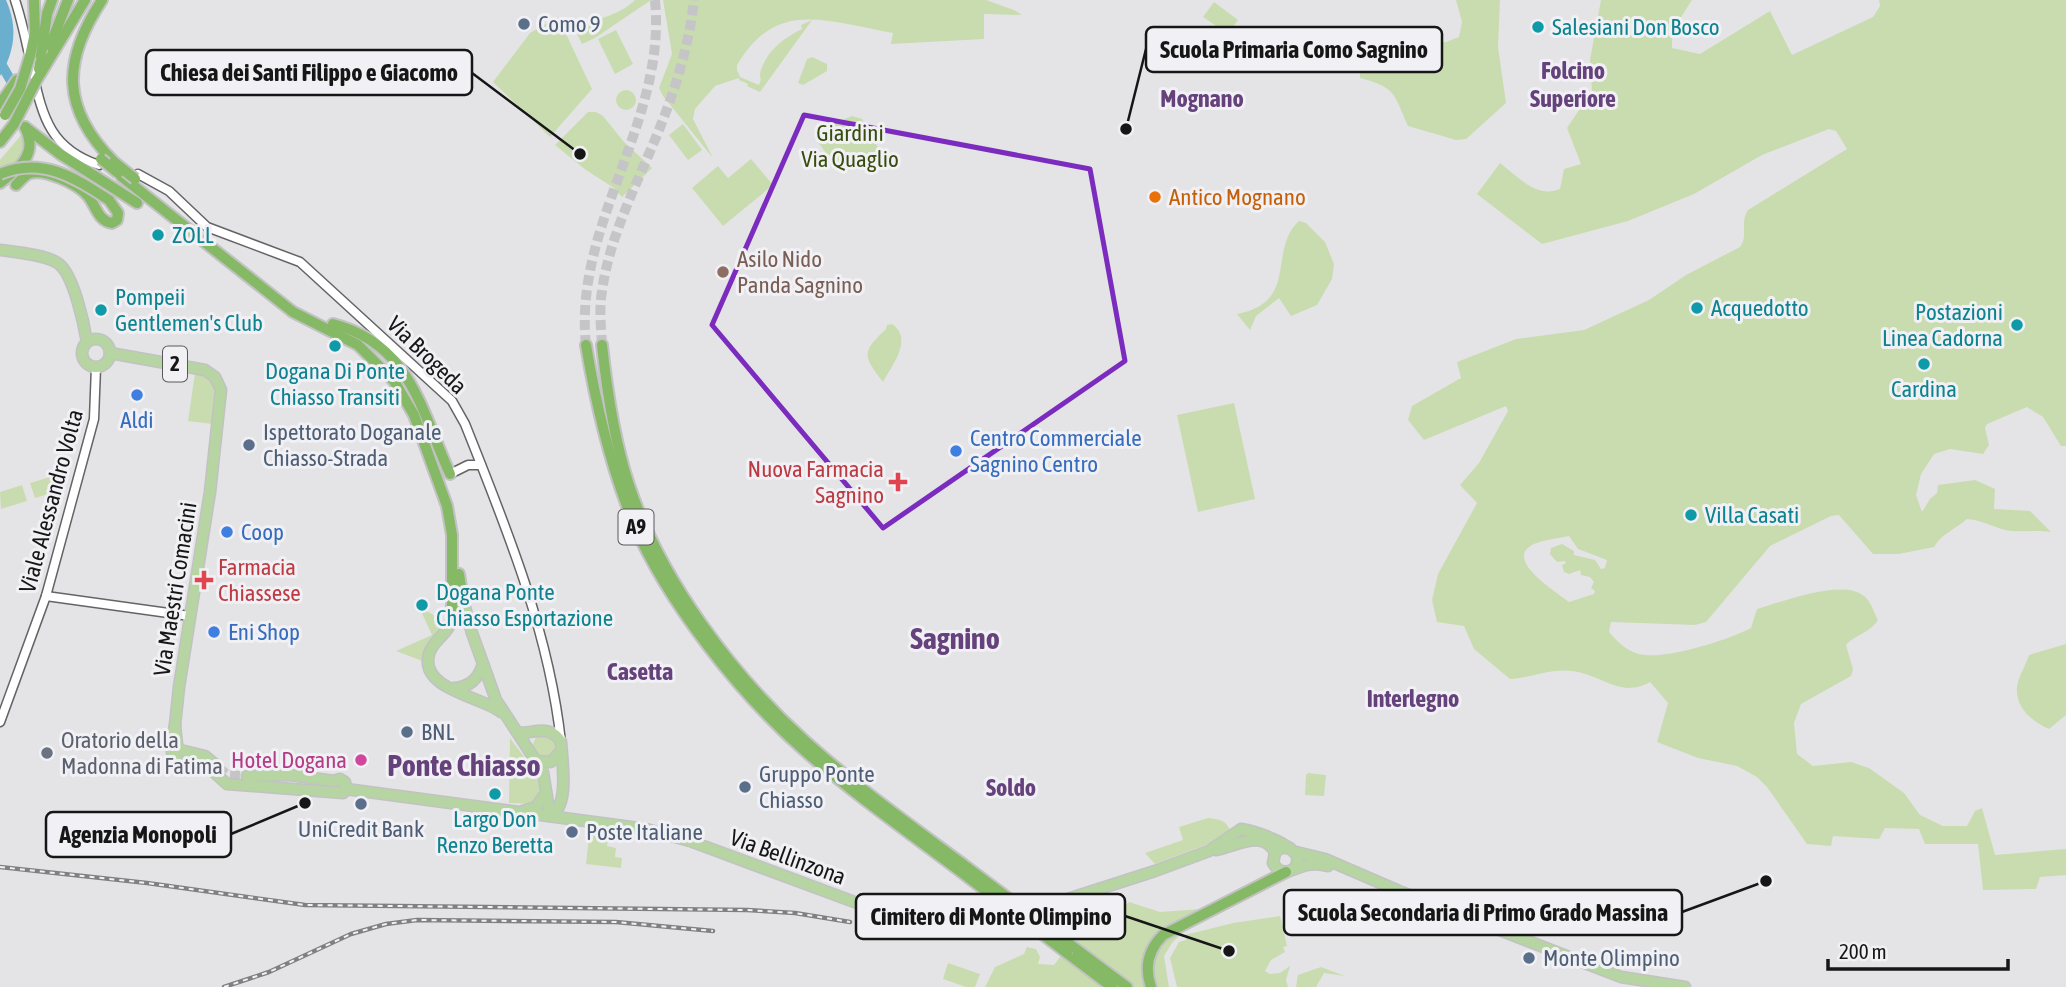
<svg xmlns="http://www.w3.org/2000/svg" width="2066" height="987" viewBox="0 0 2066 987" font-family="'Asap Condensed',sans-serif">
<style>
.green{fill:#c9dcaf;fill-rule:evenodd}
.water{fill:#6aafce}
.lines{fill:none;stroke-linecap:round;stroke-linejoin:round}
.river{stroke:#6aafce;stroke-width:10}
.major-tunnel{stroke:#c5c5c8;stroke-width:10;stroke-dasharray:10 5;stroke-linecap:butt}
.highway-tunnel{stroke:#c5c5c8;stroke-width:10;stroke-dasharray:10 5;stroke-linecap:butt}
.minor-casing{stroke:#646466;stroke-width:11}
.major-casing{stroke:#c2c2c3;stroke-width:13}
.highway-casing{stroke:#c2c2c3;stroke-width:14}
.minor{stroke:#fff;stroke-width:8}
.major{stroke:#b6d5a3;stroke-width:10}
.highway{stroke:#86b965;stroke-width:10}
.rail-casing{stroke:#808082;stroke-width:4.5}
.rail{stroke:#f1f1f5;stroke-width:2;stroke-dasharray:5;stroke-linecap:butt}
.highway-bridge-casing{stroke:#c2c2c3;stroke-width:14;stroke-linecap:butt}
.highway-bridge{stroke:#86b965;stroke-width:10}
.marked{fill:none;stroke:#7b2cbf;stroke-width:5;stroke-linejoin:round}
.service-dot{fill:#5c6f8a;stroke:#f1f1f5;stroke-width:2.5}
.culture-dot{fill:#0f9aa8;stroke:#f1f1f5;stroke-width:2.5}
.food-dot{fill:#e8710a;stroke:#f1f1f5;stroke-width:2.5}
.education-dot{fill:#8d6e63;stroke:#f1f1f5;stroke-width:2.5}
.shop-dot{fill:#3f7fe0;stroke:#f1f1f5;stroke-width:2.5}
.health-dot{fill:#e0444e;stroke:#f1f1f5;stroke-width:2.5}
.worship-dot{fill:#6b7280;stroke:#f1f1f5;stroke-width:2.5}
.hotel-dot{fill:#d1479c;stroke:#f1f1f5;stroke-width:2.5}
.labels{text-anchor:middle;stroke-width:6;stroke-linejoin:round;paint-order:stroke}
.shield{fill:#f1f1f5;stroke:#58585a;stroke-width:2}
.shield-label{font-size:21px;font-weight:bold;fill:#161617}
.service-label{font-size:23px;fill:#4e5e75;stroke:#f1f1f5;text-anchor:start}
.culture-label{font-size:23px;fill:#0d838f;stroke:#f1f1f5;text-anchor:start}
.park-label{font-size:23px;fill:#384d0d;stroke:#f1f1f5}
.food-label{font-size:23px;fill:#c56008;stroke:#f1f1f5;text-anchor:start}
.education-label{font-size:23px;fill:#785e54;stroke:#f1f1f5;text-anchor:start}
.street-label{font-size:23px;fill:#161617;stroke:#f1f1f5}
.shop-label{font-size:23px;fill:#366cbe;stroke:#f1f1f5;text-anchor:start}
.health-label{font-size:23px;fill:#be3a42;stroke:#f1f1f5;text-anchor:end}
.worship-label{font-size:23px;fill:#5b616d;stroke:#f1f1f5;text-anchor:start}
.hotel-label{font-size:23px;fill:#b23c85;stroke:#f1f1f5;text-anchor:end}
.neighbourhood-label{font-size:24px;font-weight:bold;fill:#65427c;stroke:#f1f1f5}
.district-label{font-size:30px;font-weight:bold;fill:#65427c;stroke:#f1f1f5}
.leader{fill:none;stroke:#161617;stroke-width:2.5}
.callout-dot{fill:#161617;stroke:#f1f1f5;stroke-width:2.5}
.callout{fill:#f1f1f5;stroke:#161617;stroke-width:2.5}
.callout-label{font-size:24px;text-anchor:middle;font-weight:bold;fill:#161617}
</style>
<rect width="100%" height="100%" fill="#e4e4e7"/>
<g class="green">
<path d="M 635,0 L 651,0 L 595,38 L 582,44 L 572,24 C 593,21 619,16 635,0 Z"/>
<path d="M 663,0 L 986,0 L 1014,10 L 1022,15 L 984,14 L 984,39 L 891,44 L 893,33 C 821,20 776,0 737,65 L 737,70 L 740,77 L 759,85 C 763,76 758,79 761,70 C 768,49 784,38 802,29 L 801,25 L 812,20 L 760,92 L 747,86 L 748,84 L 739,80 L 739,78 L 715,86 L 695,109 L 693,119 L 713,158 L 663,96 L 659,88 L 672,54 Z"/>
<path d="M 1456,0 L 1500,0 L 1498,47 L 1506,103 L 1466,139 L 1456,140 L 1408,126 C 1393,93 1397,88 1360,78 L 1360,73 L 1376,56 L 1378,39 L 1446,42 L 1459,37 L 1462,22 Z"/>
<path d="M 1601,0 L 1692,0 L 1672,31 L 1672,48 L 1700,54 L 1770,11 L 1792,55 L 1873,17 L 1880,6 L 1879,0 L 2066,0 L 2066,446 L 2061,446 L 2043,417 L 2027,407 L 1987,424 L 1985,428 L 1989,445 L 1983,454 L 1950,449 L 1934,454 L 1921,474 L 1916,495 L 1922,512 L 1930,499 L 1937,493 L 1938,485 L 1975,480 L 1995,489 L 1994,509 L 2030,511 L 2051,532 C 2038,530 2024,532 2011,531 C 1996,529 1983,520 1967,519 C 1956,529 1941,534 1934,547 L 1899,554 L 1873,554 L 1839,515 L 1831,516 L 1770,546 L 1706,622 L 1695,625 L 1611,622 L 1609,632 C 1618,643 1630,654 1645,655 C 1671,658 1728,640 1751,628 L 1757,609 C 1781,602 1843,578 1864,596 C 1871,601 1874,613 1878,620 C 1870,633 1856,634 1846,645 L 1853,669 L 1851,676 L 1801,704 L 1794,723 L 1797,754 L 1813,766 L 1851,762 L 1869,768 L 1904,793 L 1920,815 L 1943,826 L 1967,826 L 1975,811 L 1982,808 L 1995,855 L 2066,849 L 2066,875 L 2040,877 L 2036,889 L 1983,890 L 1978,844 L 1925,844 L 1919,829 L 1885,828 L 1879,839 L 1833,836 L 1831,846 L 1807,844 L 1767,787 L 1757,777 L 1737,766 L 1698,758 L 1657,742 L 1668,703 L 1650,682 C 1620,699 1602,674 1571,671 C 1550,668 1531,678 1510,679 L 1474,649 L 1464,626 L 1437,622 L 1432,600 L 1438,574 L 1477,503 L 1460,485 L 1479,463 L 1508,411 L 1506,406 L 1424,440 L 1408,420 L 1412,406 L 1461,378 L 1457,362 L 1516,339 L 1584,330 L 1649,300 L 1686,275 L 1740,247 C 1749,234 1739,225 1748,210 L 1847,149 L 1836,131 L 1829,129 L 1762,155 L 1694,194 L 1628,221 L 1542,244 L 1477,194 L 1500,163 C 1517,176 1537,199 1560,189 L 1564,169 L 1581,164 L 1567,128 L 1592,91 L 1590,60 ZM 1569,536 L 1578,549 L 1607,560 L 1605,568 L 1601,569 L 1595,560 L 1574,555 L 1574,551 L 1562,544 L 1551,548 L 1550,554 L 1557,562 L 1565,561 L 1566,563 L 1562,565 L 1564,572 L 1569,574 L 1580,570 L 1581,575 L 1590,577 L 1594,582 L 1591,588 L 1595,591 L 1594,594 L 1569,602 C 1558,593 1514,566 1526,550 C 1533,540 1558,539 1569,536 Z"/>
<polygon points="1214,2 1238,20 1228,34 1203,17"/>
<polygon points="558,17 592,89 550,137 493,82 530,33"/>
<polygon points="616,30 633,64 615,74 598,39"/>
<polygon points="812,57 827,64 827,71 803,85 798,83 807,59"/>
<circle cx="626" cy="100" r="10"/>
<polygon points="588,112 596,112 603,116 624,142 652,168 622,197 614,188 586,170 555,145"/>
<polygon points="852,116 862,119 886,162 883,168 839,171 818,142 835,123"/>
<polygon points="683,124 702,150 688,160 669,135"/>
<polygon points="23,133 27,148 15,167 0,172 0,160"/>
<polygon points="751,159 773,185 723,226 692,188 718,166 728,178"/>
<path d="M 1299,221 L 1306,223 L 1325,242 L 1334,264 L 1332,279 L 1317,305 L 1291,316 L 1279,298 L 1256,316 L 1250,330 L 1237,314 C 1300,302 1267,250 1299,221 Z"/>
<path d="M 892,324 C 914,339 892,365 883,382 C 863,355 861,353 886,329 L 887,325 Z"/>
<polygon points="195,373 206,376 216,390 212,424 188,421"/>
<polygon points="1234,403 1255,499 1198,512 1177,415"/>
<polygon points="57,475 62,490 35,498 30,483"/>
<polygon points="22,485 27,501 1,509 0,492"/>
<polygon points="420,609 425,610 447,623 425,662 396,651 432,635"/>
<path d="M 2066,644 L 2066,715 L 2049,729 C 2033,722 2015,708 2017,687 C 2018,677 2026,665 2029,655 Z"/>
<circle cx="545" cy="746" r="12"/>
<path d="M 510,738 C 522,756 551,783 534,804 L 509,803 Z"/>
<polygon points="1308,773 1326,775 1324,796 1305,795 1306,775"/>
<path d="M 1208,818 C 1218,819 1227,820 1230,831 L 1222,839 L 1155,864 L 1145,853 L 1183,840 L 1179,827 Z"/>
<polygon points="590,828 609,830 607,846 616,848 615,857 622,858 621,868 586,864"/>
<path d="M 1269,873 L 1274,873 L 1197,913 L 1183,932 L 1172,943 L 1164,956 L 1169,987 L 985,987 L 995,967 L 1024,954 L 1027,947 L 1036,949 L 1040,957 L 1038,964 L 1054,965 C 1067,949 1078,925 1101,927 L 1129,902 L 1160,912 L 1201,909 Z"/>
<polygon points="1280,916 1287,946 1283,947 1285,952 1271,960 1265,971 1270,974 1280,973 1290,966 1286,980 1288,987 1177,987 1170,958 1179,942 1186,940 1185,935 1233,923"/>
<polygon points="948,963 980,974 975,987 966,987 943,979"/>
<polygon points="1321,967 1345,976 1324,973 1316,987 1296,987 1298,975"/>
</g>
<path class="water" d="M 0,0 L 6,0 C 18,27 15,51 0,76 Z"/>
<g class="lines">
<polyline class="river" points="0,62 11,81"/>
<polyline class="major-tunnel" points="218,767 227,775 247,776"/>
<g class="highway-tunnel">
<path d="M 586,345 C 573,224 667,122 655,0"/>
<path d="M 602,345 C 601,327 599,309 602,291 C 611,227 645,170 667,109 C 680,74 690,37 694,0"/>
</g>
<g class="minor-casing">
<g id="minor">
<path d="M 15,0 C 23,24 28,49 33,74 C 43,118 51,149 99,165"/>
<path d="M 138,174 L 169,191 L 207,227 L 300,262 L 452,401 L 465,424 C 506,527 549,631 561,742"/>
<polyline points="450,474 468,465 481,465"/>
<polyline points="46,596 190,616"/>
<polyline points="0,722 46,596 94,419 96,367"/>
</g>
</g>
<g class="major-casing">
<g id="major">
<path d="M 0,250 C 15,252 48,255 59,264 C 74,276 84,324 87,342"/>
<circle cx="96" cy="353" r="14"/>
<polyline points="110,353 205,370 215,377 221,390 210,492 179,687 175,725 177,745 180,750 205,756 218,767"/>
<polyline points="463,600 472,633 496,700 543,772 550,816"/>
<path d="M 452,617 C 450,634 433,639 429,654 C 419,689 480,696 501,712"/>
<path d="M 454,688 C 470,687 478,679 483,664"/>
<path d="M 175,725 L 171,746 L 173,758 L 180,762 L 206,765 L 227,784 L 343,793 L 346,789 L 646,829 L 690,841 L 876,910 L 910,919 L 977,923 L 999,921 L 1155,871 L 1209,851 L 1241,829 C 1256,831 1292,844 1298,858 L 1296,866"/>
<path d="M 518,733 C 535,733 551,724 561,742 C 562,761 570,807 550,816"/>
<polyline points="537,761 551,762 561,751"/>
<polyline points="247,776 290,775 334,781 340,779 345,782 346,789"/>
<polyline points="523,811 536,807 546,793"/>
<path d="M 1290,848 L 1280,848 L 1275,853 L 1273,863 L 1278,870 L 1286,872 C 1301,867 1312,861 1328,866"/>
<path d="M 1216,850 C 1234,847 1264,828 1275,853"/>
<polyline points="1296,852 1325,859 1399,891 1621,977 1685,987"/>
</g>
</g>
<g class="highway-casing">
<g id="highway">
<path d="M 102,0 C 62,61 61,109 114,162"/>
<polyline points="50,46 68,0"/>
<polyline points="30,56 35,33 34,0"/>
<polyline points="39,69 47,14 52,0"/>
<polyline points="36,81 85,0"/>
<polyline points="0,104 17,80"/>
<polyline points="25,127 60,154 137,203"/>
<polyline points="0,142 14,124"/>
<path d="M 21,165 C 31,153 32,142 25,127"/>
<polyline points="121,176 293,312 358,345 394,381 414,415 447,506 452,535 452,617"/>
<polyline points="0,183 11,174"/>
<path d="M 16,185 C 19,182 24,176 28,174 C 43,167 78,184 88,196 C 96,206 98,221 112,223 L 117,220 L 118,213 L 109,200"/>
<path d="M 333,324 C 411,344 421,411 450,474"/>
<path d="M 586,345 C 596,405 611,468 634,524 C 668,603 741,695 805,751 C 854,794 908,832 960,871"/>
<path d="M 602,345 C 607,392 614,440 629,485 C 660,579 732,675 805,741 C 856,787 913,827 968,868"/>
<polyline points="459,574 463,600"/>
<polyline points="1076,949 1127,987"/>
<polyline points="1067,953 1112,987"/>
<path d="M 1151,987 C 1144,967 1148,950 1163,935 L 1286,872"/>
</g>
</g>
<use href="#minor" class="minor"/>
<use href="#major" class="major"/>
<use href="#highway" class="highway"/>
<g class="rail-casing">
<g id="rail">
<polyline points="0,867 147,883 305,905 747,910 795,913 850,922"/>
<polyline points="224,987 269,972 351,934 386,924 417,920 616,922 713,931"/>
</g>
</g>
<use href="#rail" class="rail"/>
<g class="highway-bridge-casing">
<g id="highway-bridge">
<polyline points="5,115 20,89 30,56"/>
<polyline points="14,124 36,81"/>
<polyline points="101,159 118,173"/>
<polyline points="114,162 135,179"/>
<path d="M 0,174 C 42,156 75,178 109,200"/>
<polyline points="968,868 1076,949"/>
<polyline points="960,871 1067,953"/>
</g>
</g>
<use href="#highway-bridge" class="highway-bridge"/>
</g>
<path class="marked" d="M 804,115 L 1090,169 L 1125,361 L 883,528 L 712,325 Z"/>
<g class="service-dot">
<circle cx="524" cy="24" r="7"/>
<circle cx="249" cy="445" r="7"/>
<circle cx="407" cy="732" r="7"/>
<circle cx="745" cy="787" r="7"/>
<circle cx="361" cy="804" r="7"/>
<circle cx="572" cy="832" r="7"/>
<circle cx="1529" cy="958" r="7"/>
</g>
<g class="culture-dot">
<circle cx="1538" cy="27" r="7"/>
<circle cx="158" cy="235" r="7"/>
<circle cx="1697" cy="308" r="7"/>
<circle cx="101" cy="310" r="7"/>
<circle cx="2017" cy="325" r="7"/>
<circle cx="335" cy="346" r="7"/>
<circle cx="1924" cy="364" r="7"/>
<circle cx="1691" cy="515" r="7"/>
<circle cx="422" cy="605" r="7"/>
<circle cx="495" cy="794" r="7"/>
</g>
<circle class="food-dot" cx="1155" cy="197" r="7"/>
<circle class="education-dot" cx="723" cy="272" r="7"/>
<g class="shop-dot">
<circle cx="137" cy="395" r="7"/>
<circle cx="956" cy="451" r="7"/>
<circle cx="227" cy="532" r="7"/>
<circle cx="214" cy="632" r="7"/>
</g>
<g class="health-dot">
<path d="M894.5 471.5h7v7h7v7h-7v7h-7v-7h-7v-7h7z"/>
<path d="M200.5 569.5h7v7h7v7h-7v7h-7v-7h-7v-7h7z"/>
</g>
<circle class="worship-dot" cx="47" cy="753" r="7"/>
<circle class="hotel-dot" cx="361" cy="760" r="7"/>
<g class="labels">
<g class="shield">
<rect x="163" y="346.5" width="24" height="35" rx="5"/>
<rect x="618.5" y="509.5" width="35" height="35" rx="5"/>
</g>
<g class="shield-label">
<text x="175" y="371">2</text>
<text x="636" y="534">A9</text>
</g>
<g class="service-label">
<text x="538" y="32">Como 9</text>
<text x="263" y="440">Ispettorato Doganale<tspan x="263" dy="26">Chiasso-Strada</tspan></text>
<text x="421" y="740">BNL</text>
<text x="759" y="782">Gruppo Ponte<tspan x="759" dy="26">Chiasso</tspan></text>
<text x="361" y="837" text-anchor="middle">UniCredit Bank</text>
<text x="586" y="840">Poste Italiane</text>
<text x="1543" y="966">Monte Olimpino</text>
</g>
<g class="culture-label">
<text x="1552" y="35">Salesiani Don Bosco</text>
<text x="172" y="243">ZOLL</text>
<text x="115" y="305">Pompeii<tspan x="115" dy="26">Gentlemen's Club</tspan></text>
<text x="1711" y="316">Acquedotto</text>
<text x="2003" y="320" text-anchor="end">Postazioni<tspan x="2003" dy="26">Linea Cadorna</tspan></text>
<text x="335" y="379" text-anchor="middle">Dogana Di Ponte<tspan x="335" dy="26">Chiasso Transiti</tspan></text>
<text x="1924" y="397" text-anchor="middle">Cardina</text>
<text x="1705" y="523">Villa Casati</text>
<text x="436" y="600">Dogana Ponte<tspan x="436" dy="26">Chiasso Esportazione</tspan></text>
<text x="495" y="827" text-anchor="middle">Largo Don<tspan x="495" dy="26">Renzo Beretta</tspan></text>
</g>
<g class="park-label">
<text x="850" y="141">Giardini<tspan x="850" dy="26">Via Quaglio</tspan></text>
</g>
<g class="food-label">
<text x="1169" y="205">Antico Mognano</text>
</g>
<g class="education-label">
<text x="737" y="267">Asilo Nido<tspan x="737" dy="26">Panda Sagnino</tspan></text>
</g>
<g class="street-label">
<text transform="translate(427 355) rotate(44)" y="8">Via Brogeda</text>
<text transform="translate(51 501) rotate(-75)" y="8">Viale Alessandro Volta</text>
<text transform="translate(175 589) rotate(-81)" y="8">Via Maestri Comacini</text>
<text transform="translate(788 857) rotate(20)" y="8">Via Bellinzona</text>
</g>
<g class="shop-label">
<text x="137" y="428" text-anchor="middle">Aldi</text>
<text x="970" y="446">Centro Commerciale<tspan x="970" dy="26">Sagnino Centro</tspan></text>
<text x="241" y="540">Coop</text>
<text x="228" y="640">Eni Shop</text>
</g>
<g class="health-label">
<text x="884" y="477">Nuova Farmacia<tspan x="884" dy="26">Sagnino</tspan></text>
<text x="218" y="575" text-anchor="start">Farmacia<tspan x="218" dy="26">Chiassese</tspan></text>
</g>
<g class="worship-label">
<text x="61" y="748">Oratorio della<tspan x="61" dy="26">Madonna di Fatima</tspan></text>
</g>
<g class="hotel-label">
<text x="347" y="768">Hotel Dogana</text>
</g>
<g class="neighbourhood-label">
<text x="1573" y="79">Folcino<tspan x="1573" dy="28">Superiore</tspan></text>
<text x="1202" y="107">Mognano</text>
<text x="640" y="680">Casetta</text>
<text x="1413" y="707">Interlegno</text>
<text x="1011" y="796">Soldo</text>
</g>
<g class="district-label">
<text x="955" y="649">Sagnino</text>
<text x="464" y="776">Ponte Chiasso</text>
</g>
</g>
<path class="leader" d="M1126 129L1146 49M580 154L472 73M305 803L231 834M1766 881L1682 912M1229 951L1125 916"/>
<g class="callout-dot">
<circle cx="1126" cy="129" r="7"/>
<circle cx="580" cy="154" r="7"/>
<circle cx="305" cy="803" r="7"/>
<circle cx="1766" cy="881" r="7"/>
<circle cx="1229" cy="951" r="7"/>
</g>
<g class="callout">
<rect x="1146" y="27" width="296" height="45" rx="7"/>
<rect x="146" y="50" width="326" height="45" rx="7"/>
<rect x="46" y="812" width="185" height="45" rx="7"/>
<rect x="1284" y="890" width="398" height="45" rx="7"/>
<rect x="856" y="894" width="269" height="45" rx="7"/>
</g>
<g class="callout-label">
<text x="1294" y="58">Scuola Primaria Como Sagnino</text>
<text x="309" y="81">Chiesa dei Santi Filippo e Giacomo</text>
<text x="138" y="843">Agenzia Monopoli</text>
<text x="1483" y="921">Scuola Secondaria di Primo Grado Massina</text>
<text x="991" y="925">Cimitero di Monte Olimpino</text>
</g>
<path d="M1828 959v10h180v-10" fill="none" stroke="#161617" stroke-width="3.5"/>
<text x="1839" y="959" font-size="21" fill="#161617" stroke="#f1f1f5" stroke-width="5" paint-order="stroke">200 m</text>
</svg>
